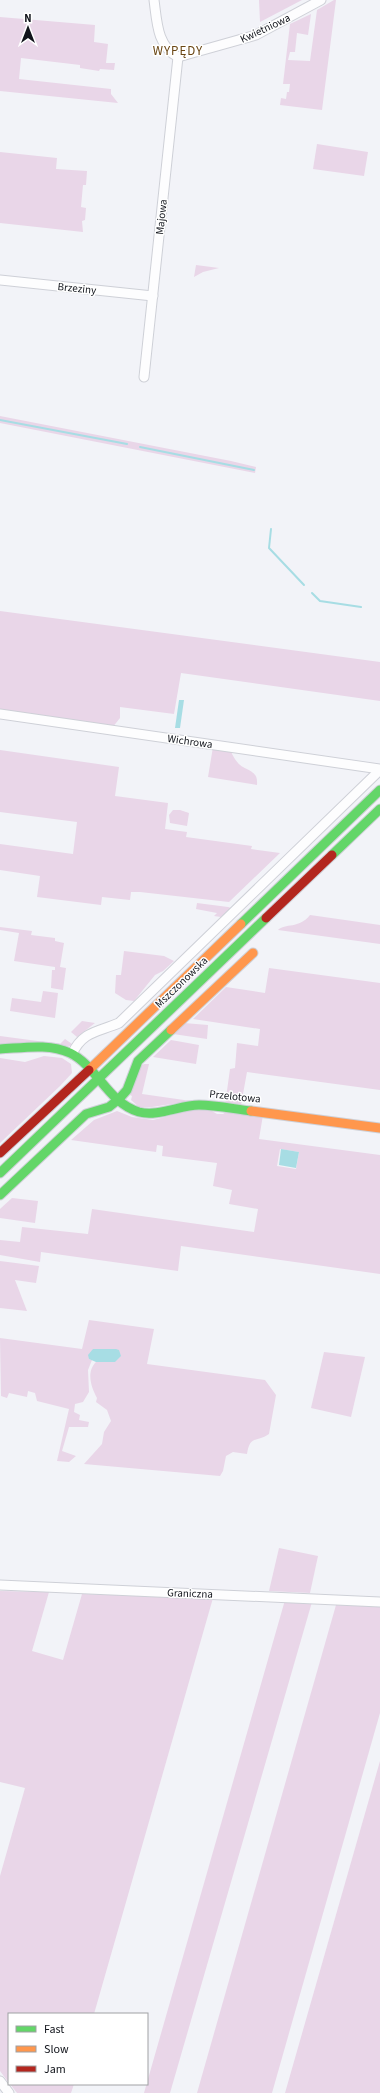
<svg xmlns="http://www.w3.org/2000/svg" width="380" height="2093" viewBox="0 0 380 2093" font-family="'Source Sans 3',sans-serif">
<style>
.green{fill:#e9d6e8;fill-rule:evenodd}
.water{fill:#a7dde4}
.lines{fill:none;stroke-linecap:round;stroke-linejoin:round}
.stream{stroke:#a7dde4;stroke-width:2}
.street-casing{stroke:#ced0d7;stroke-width:11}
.fast-casing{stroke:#ced0d7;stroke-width:11}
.slow-casing{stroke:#ced0d7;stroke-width:11}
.jam-casing{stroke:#ced0d7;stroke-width:11}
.street{stroke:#fdfdfe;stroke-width:9}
.fast{stroke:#63d668;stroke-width:9}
.slow{stroke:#ff974d;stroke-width:9}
.jam{stroke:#b3261e;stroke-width:9}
.labels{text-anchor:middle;stroke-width:3;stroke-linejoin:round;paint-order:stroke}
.street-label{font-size:11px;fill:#11141b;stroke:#fff}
.quarter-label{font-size:13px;letter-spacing:1px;fill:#6a4614;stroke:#fff}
</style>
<rect width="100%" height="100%" fill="#f2f3f8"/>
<g class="green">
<polygon points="259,0 302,0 260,22"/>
<polygon points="334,0 336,0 322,110 280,105 281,98 286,99 287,92 289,92 290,84 283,84 290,24 311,14 308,35 297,33 295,52 290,52 288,60 310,61 317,10"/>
<polygon points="0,17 95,25 94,42 108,44 106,63 115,63 114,70 100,69 99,71 80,68 80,65 21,58 19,79 111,89 111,94 118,103 0,91"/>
<polygon points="317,144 368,152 364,176 313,169"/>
<polygon points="0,152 57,158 56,169 87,171 86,185 83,185 81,207 86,208 85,220 82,221 83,232 0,223"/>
<polygon points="196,265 219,268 203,272 194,277"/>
<polygon points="0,416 231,461 256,467 255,473 0,423"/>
<polygon points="0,611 380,662 380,701 181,673 174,714 120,707 120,718 112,728 0,713"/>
<path d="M 213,747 L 231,750 C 231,754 238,765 243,767 C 252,772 258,773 257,785 L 208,777 Z"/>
<polygon points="0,750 119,767 115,796 168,803 165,829 187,832 186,837 252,846 251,849 280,853 229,902 140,892 131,892 130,900 102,897 101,905 37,897 40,876 0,870 0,844 73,854 77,822 0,812"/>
<polygon points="173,810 180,810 189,813 187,826 170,823 169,815"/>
<polygon points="197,903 228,907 231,908 221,917 214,916 217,913 196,909"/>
<path d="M 310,915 L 380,925 L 380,944 L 278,930 C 285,923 299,929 310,915 Z"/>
<polygon points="0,927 32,931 31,935 55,938 55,941 64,943 60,967 66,968 63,990 51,988 52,970 55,970 55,967 14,961 19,933 0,930"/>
<polygon points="124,951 164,956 174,961 163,971 155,975 134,1001 126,1000 115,993 116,975 121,975"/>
<polygon points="269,968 380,983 380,1090 247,1072 241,1105 225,1105 230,1069 235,1068 237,1043 258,1046 260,1029 193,1019 226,987 265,993"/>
<polygon points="43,991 58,993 55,1018 10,1011 12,998 41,1002"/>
<polygon points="82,1021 95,1023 77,1037 71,1032"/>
<polygon points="184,1023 208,1025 207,1039 173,1034"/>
<polygon points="0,1036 60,1044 65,1039 72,1044 70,1046 0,1044"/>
<polygon points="171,1040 199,1045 196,1064 153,1057"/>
<polygon points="44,1056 62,1058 71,1064 72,1073 60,1086 0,1143 0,1058 25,1062"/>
<polygon points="144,1064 149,1064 142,1094 191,1101 152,1107 139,1107 131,1100 132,1096 130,1095 141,1066"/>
<path d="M 205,1107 L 217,1114 L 223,1114 L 229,1110 L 263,1115 L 259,1139 L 380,1155 L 380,1274 L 181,1246 L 178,1271 L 41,1252 L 40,1262 L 0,1255 L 0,1240 L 20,1242 L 22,1227 L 88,1234 L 92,1209 L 254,1232 L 258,1209 L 229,1204 L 232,1190 L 213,1186 L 217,1163 L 162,1156 L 163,1146 L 157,1145 L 156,1152 L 71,1140 L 94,1120 L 117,1111 L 132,1117 L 153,1120 ZM 280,1149 L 299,1152 L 296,1169 L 277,1166 Z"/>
<polygon points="12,1198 38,1201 35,1223 0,1218 0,1209"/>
<polygon points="0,1261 39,1266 36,1283 15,1280 27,1311 0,1308"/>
<path d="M 89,1320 L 154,1329 L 147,1364 L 265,1380 L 276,1395 L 269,1434 C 256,1443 250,1435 247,1454 L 233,1452 L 226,1456 L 223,1471 L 220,1476 L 84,1464 L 102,1444 L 104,1432 L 111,1421 L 107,1410 L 96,1402 L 97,1398 C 91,1387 86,1372 96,1362 L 109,1362 L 108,1349 L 99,1349 L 89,1359 L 92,1360 L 88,1370 L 89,1392 L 83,1402 L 75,1404 L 74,1412 L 80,1415 L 79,1420 L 89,1422 L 88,1427 L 69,1427 L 62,1451 L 76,1456 L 69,1462 L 57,1461 L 69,1409 L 37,1401 L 35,1393 L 28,1391 L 27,1397 L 9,1393 L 7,1398 L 1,1396 L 0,1338 L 82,1349 Z"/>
<polygon points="324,1352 365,1357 351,1417 311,1408"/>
<polygon points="279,1548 318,1556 310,1593 269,1591"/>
<polygon points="0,1591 49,1592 32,1651 63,1660 82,1594 213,1598 94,2014 9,2014 9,2083 0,2071 0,1876 25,1788 0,1782"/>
<polygon points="285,1600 312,1602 170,2093 144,2093"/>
<polygon points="336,1605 380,1606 380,1713 272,2093 197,2093"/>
<polygon points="380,1761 380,2093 285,2093"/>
<polygon points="10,2084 74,2084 71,2093 17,2093"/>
</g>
<g class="water">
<polygon points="179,700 184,700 180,728 175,728"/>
<polygon points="281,1149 299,1152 296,1168 279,1165"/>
<polygon points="93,1349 116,1349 119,1350 121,1356 115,1362 96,1362 89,1359 88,1355"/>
</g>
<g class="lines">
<g class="stream">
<polyline points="0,420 127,444"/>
<polyline points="140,447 254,470"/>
<polyline points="271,529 269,548 304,585"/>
<polyline points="312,593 320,601 361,607"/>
</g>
<g class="street-casing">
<g id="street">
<path d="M 154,0 C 157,22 157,46 178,57 L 256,35 L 321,0"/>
<polyline points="0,280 153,296"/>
<polyline points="144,377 178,57"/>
<polyline points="0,714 380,769"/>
<path d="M 72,1054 C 83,1031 98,1032 119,1023 L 380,770"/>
<polyline points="0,1585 380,1602"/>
<polyline points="0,2081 9,2093"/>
</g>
</g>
<g class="fast-casing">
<g id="fast">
<polyline points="332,855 380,809"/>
<polyline points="241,924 380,790"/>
<path d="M 0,1049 C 22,1048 49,1043 70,1053 C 97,1066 108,1103 139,1112 C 158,1117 180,1105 199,1105 C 216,1105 234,1109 251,1111"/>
<polyline points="0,1173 266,918"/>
<polyline points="0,1195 86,1114 109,1107 119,1099 127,1090 138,1061 171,1030"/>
</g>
</g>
<g class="slow-casing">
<g id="slow">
<polyline points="171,1030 253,953"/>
<polyline points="89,1070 241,924"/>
<polyline points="251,1111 380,1128"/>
</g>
</g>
<g class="jam-casing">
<g id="jam">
<polyline points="266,918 332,855"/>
<polyline points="0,1153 89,1070"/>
</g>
</g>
<use href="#street" class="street"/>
<use href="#fast" class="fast"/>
<use href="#slow" class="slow"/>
<use href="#jam" class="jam"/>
</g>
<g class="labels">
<g class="street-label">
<text transform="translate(265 28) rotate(-25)" y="4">Kwietniowa</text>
<text transform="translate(161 217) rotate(-84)" y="4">Majowa</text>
<text transform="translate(77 288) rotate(6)" y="4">Brzeziny</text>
<text transform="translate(190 741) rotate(8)" y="4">Wichrowa</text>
<text transform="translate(181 982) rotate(-44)" y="4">Mszczonowska</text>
<text transform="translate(235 1096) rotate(6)" y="4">Przelotowa</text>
<text transform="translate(190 1593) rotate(2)" y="4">Graniczna</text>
</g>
<g class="quarter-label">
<text x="178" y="55">WYPĘDY</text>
</g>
</g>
<rect x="8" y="2013" width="140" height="72" fill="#ffffff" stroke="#a0a1a4"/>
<rect x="16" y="2026" width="20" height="6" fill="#63d668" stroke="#a0a1a4"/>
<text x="44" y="2033" font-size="12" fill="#11141b">Fast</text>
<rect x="16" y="2046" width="20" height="6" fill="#ff974d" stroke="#a0a1a4"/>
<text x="44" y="2053" font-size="12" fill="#11141b">Slow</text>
<rect x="16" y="2066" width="20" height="6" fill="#b3261e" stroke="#a0a1a4"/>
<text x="44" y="2073" font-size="12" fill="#11141b">Jam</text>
<g transform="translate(28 28)" stroke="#ffffff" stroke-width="3" paint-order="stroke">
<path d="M0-3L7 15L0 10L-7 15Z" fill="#11141b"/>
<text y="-6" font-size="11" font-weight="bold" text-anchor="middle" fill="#11141b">N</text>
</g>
</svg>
